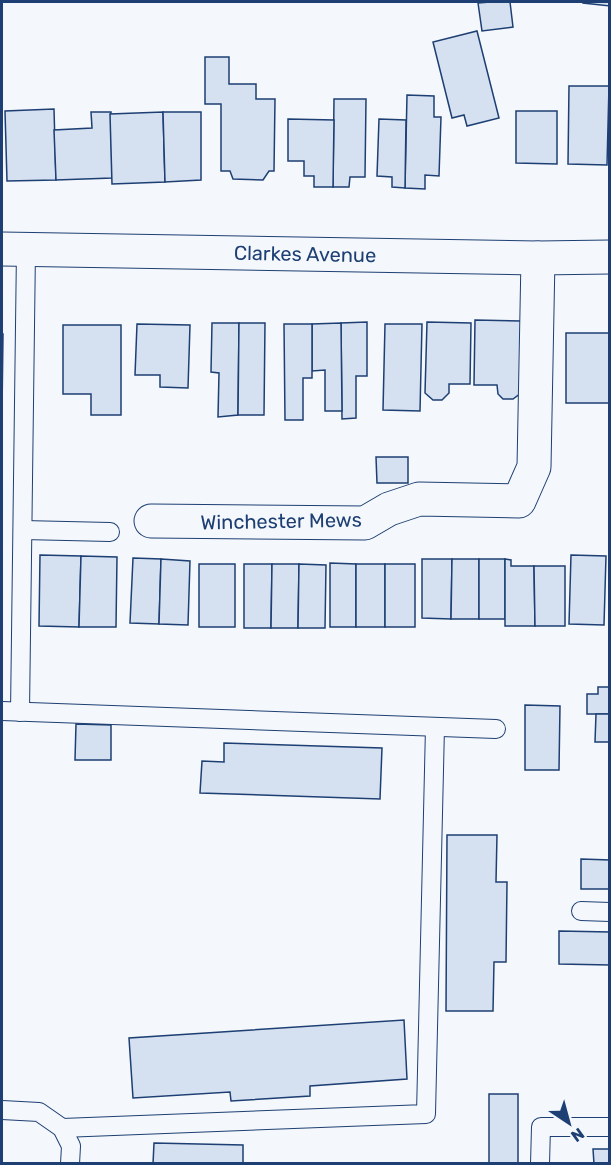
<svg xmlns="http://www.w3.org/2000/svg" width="611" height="1165" viewBox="0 0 611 1165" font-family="Rubik,sans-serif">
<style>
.building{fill:#d5e0f0;stroke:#1d3f73;stroke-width:1.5}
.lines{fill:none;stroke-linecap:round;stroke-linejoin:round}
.lane-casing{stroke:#1d3f73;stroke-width:20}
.street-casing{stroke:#1d3f73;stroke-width:35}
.lane{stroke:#f4f7fb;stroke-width:18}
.street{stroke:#f4f7fb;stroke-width:33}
.labels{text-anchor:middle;stroke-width:4.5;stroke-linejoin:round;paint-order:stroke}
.street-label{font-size:20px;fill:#1d3f73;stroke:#f4f7fb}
</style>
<rect width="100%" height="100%" fill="#f4f7fb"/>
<g class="building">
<polygon points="490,2 510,2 513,27 482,31 478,3"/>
<polygon points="583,2 610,2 610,6 583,3"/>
<polygon points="477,31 499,118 467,126 464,115 452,118 433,42"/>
<polygon points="205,57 229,57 229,84 256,84 256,99 275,99 274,171 269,171 263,180 233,179 230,171 221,171 221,104 205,104"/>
<polygon points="569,86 609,86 607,165 568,164"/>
<polygon points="407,95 434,96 434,117 441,117 439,176 425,175 425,189 405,188"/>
<polygon points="334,99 366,99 365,177 350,177 349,187 333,187"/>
<polygon points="54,109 56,180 7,181 5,111"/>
<polygon points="516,111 557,111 557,164 516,163"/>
<polygon points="91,112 111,112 112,178 56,180 54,130 92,128"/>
<polygon points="163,112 165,182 112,184 110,114"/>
<polygon points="163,112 201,112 201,180 165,182"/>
<polygon points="288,119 334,120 333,187 314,187 314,176 304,176 304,161 288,161"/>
<polygon points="379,119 406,120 405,188 392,187 392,177 377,176"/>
<polygon points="475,320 521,321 521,393 513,399 503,399 498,394 497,385 474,385"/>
<polygon points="367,322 367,376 356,376 356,418 342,419 341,323"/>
<polygon points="427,322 471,323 470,384 449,384 449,393 442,400 433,400 425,393"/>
<polygon points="212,323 239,323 238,415 218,417 219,373 211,372"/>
<polygon points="239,323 265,323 264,415 238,415"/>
<polygon points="341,323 342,411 325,411 325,370 312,371 312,324"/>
<polygon points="137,324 190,325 188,388 160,387 160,375 135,375"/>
<polygon points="284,324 312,324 312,378 303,378 303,420 285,420"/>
<polygon points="385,324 422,324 420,411 383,410"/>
<polygon points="63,325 121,325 121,415 91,415 91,394 63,394"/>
<rect x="566" y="333" width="44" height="70"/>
<polygon points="2,334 3,334 2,412"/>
<polygon points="376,457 408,457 408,483 377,483"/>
<polygon points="40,555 81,556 79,627 39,626"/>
<polygon points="571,555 606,556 604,625 569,624"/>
<polygon points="81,556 117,557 116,627 79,627"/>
<polygon points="133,558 161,559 159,624 130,623"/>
<polygon points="161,559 190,561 188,625 159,624"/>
<polygon points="422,559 452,559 451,619 422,618"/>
<polygon points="452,559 479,559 479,619 451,619"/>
<rect x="479" y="559" width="26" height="60"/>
<polygon points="505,559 511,560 511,566 534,566 535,626 505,626"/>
<polygon points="330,563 356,564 356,627 330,627"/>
<rect x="199" y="564" width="36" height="63"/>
<polygon points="244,564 272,564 271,628 244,628"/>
<polygon points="272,564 299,564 298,628 271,628"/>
<polygon points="299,564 326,565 325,628 298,628"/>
<rect x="356" y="564" width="29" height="63"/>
<rect x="385" y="564" width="30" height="63"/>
<polygon points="534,566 565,566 565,626 535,626"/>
<polygon points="598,687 610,687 610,714 587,714 587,694 598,694"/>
<polygon points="525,705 560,706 559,770 525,770"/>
<polygon points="596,714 610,714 610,742 595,742"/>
<polygon points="76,724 111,725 111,760 75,760"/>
<polygon points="224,743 382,748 380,799 200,793 202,761 224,762"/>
<polygon points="447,835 497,835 496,882 507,882 506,962 494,962 493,1011 446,1011"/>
<polygon points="581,859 610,860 610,889 581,889"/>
<polygon points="559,931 610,932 610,965 559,964"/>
<polygon points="404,1020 407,1079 310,1086 310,1096 231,1101 230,1092 133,1098 129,1038"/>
<rect x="489" y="1094" width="29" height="70"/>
<polygon points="154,1143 243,1145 243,1164 153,1164"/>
<polygon points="593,1149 610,1149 610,1164 594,1164"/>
</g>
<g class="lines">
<g class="lane-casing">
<g id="lane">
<polyline points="23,530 110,532"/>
<polyline points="2,711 496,729"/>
<polyline points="20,712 26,249"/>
<polyline points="581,911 610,912"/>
<polyline points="2,1110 39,1112 62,1128 71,1146 70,1164"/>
<polyline points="62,1128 426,1114 435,727"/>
<polyline points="540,1164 541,1127 610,1127"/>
</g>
</g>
<g class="street-casing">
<g id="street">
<polyline points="2,249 538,258 610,257"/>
<polyline points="151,521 365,523 389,509 419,499 519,501 534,467 538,258"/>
</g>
</g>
<use href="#lane" class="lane"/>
<use href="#street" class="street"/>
</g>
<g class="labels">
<g class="street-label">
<text transform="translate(305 254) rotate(1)" y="7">Clarkes Avenue</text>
<text transform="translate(281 521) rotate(-1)" y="7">Winchester Mews</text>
</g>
</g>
<rect width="611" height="1165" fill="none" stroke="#1d3f73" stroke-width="6"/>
<g transform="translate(569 1123) rotate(144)" stroke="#f4f7fb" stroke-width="4.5" paint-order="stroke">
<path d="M0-4.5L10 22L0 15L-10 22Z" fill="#1d3f73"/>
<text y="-9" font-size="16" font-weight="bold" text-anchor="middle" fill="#1d3f73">N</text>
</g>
</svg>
